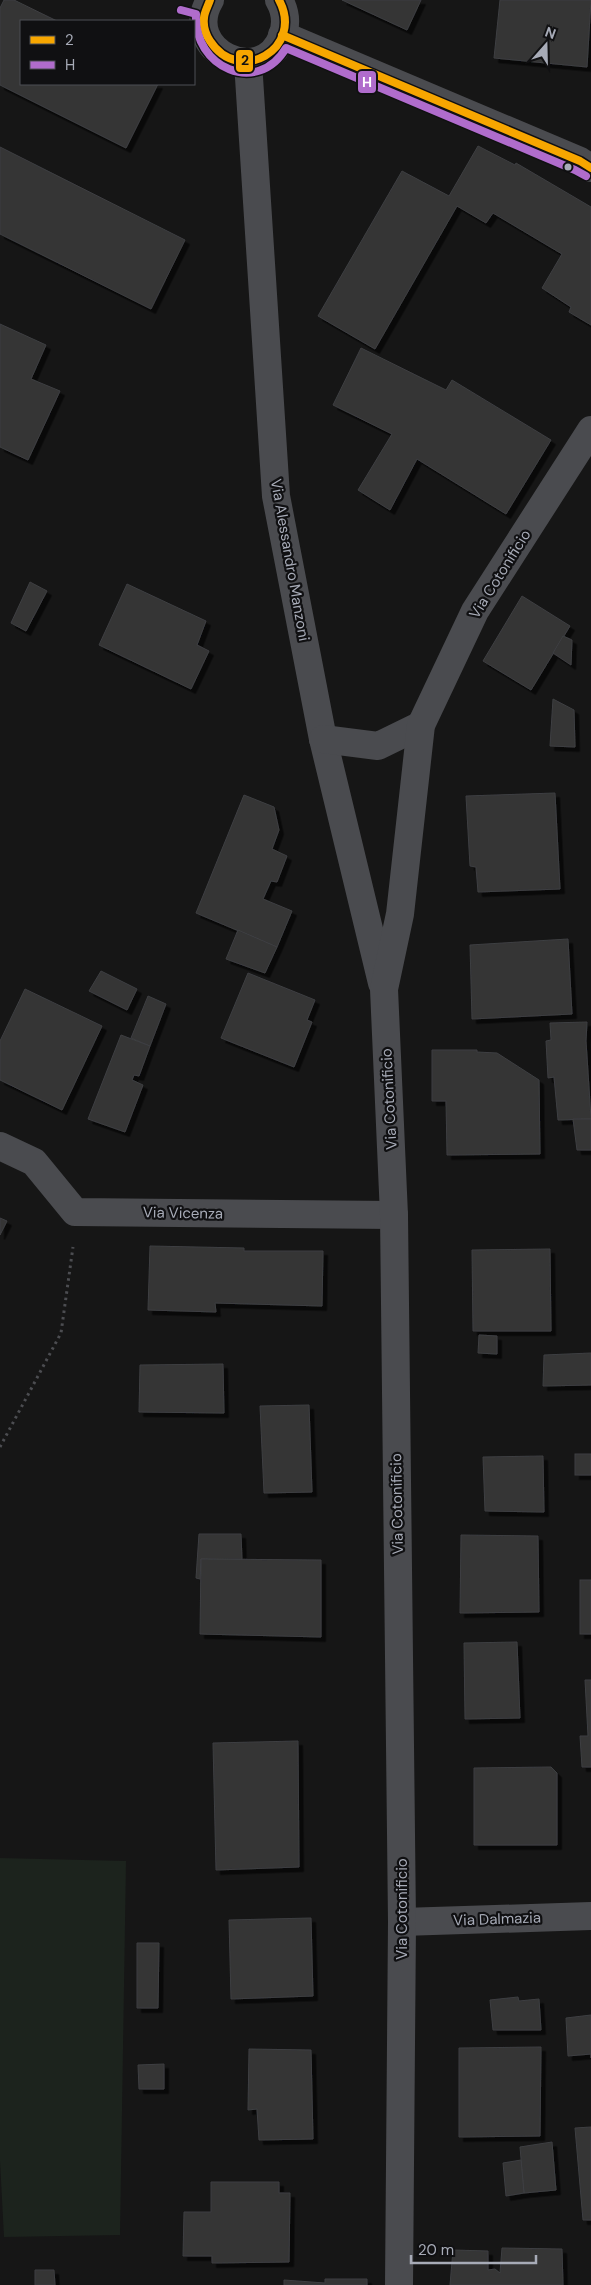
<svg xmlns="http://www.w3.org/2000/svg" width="591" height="2285" viewBox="0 0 591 2285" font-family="'DM Sans',sans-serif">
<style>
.green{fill:#1c231d}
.building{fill:#343435;stroke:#3e3f42;filter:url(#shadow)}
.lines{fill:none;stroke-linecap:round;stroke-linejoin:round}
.path{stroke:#4c4d51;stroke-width:3;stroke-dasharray:2.5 4;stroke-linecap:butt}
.minor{stroke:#4a4b4f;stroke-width:28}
.bus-1-casing{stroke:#101012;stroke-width:11}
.bus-2-casing{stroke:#101012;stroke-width:11}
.bus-1{stroke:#f7a600;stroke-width:8}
.bus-2{stroke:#b06ccc;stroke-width:8}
.bus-dot{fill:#a7abb7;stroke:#101012;stroke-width:2}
.labels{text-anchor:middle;stroke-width:4.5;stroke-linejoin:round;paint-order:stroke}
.street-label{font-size:15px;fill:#a7abb7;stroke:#101012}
.line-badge{stroke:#101012;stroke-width:2}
.badge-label{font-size:14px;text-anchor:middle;font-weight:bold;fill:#fff}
.pale-badge-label{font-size:14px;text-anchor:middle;font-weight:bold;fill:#111}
</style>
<defs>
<filter id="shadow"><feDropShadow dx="4.5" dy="4.5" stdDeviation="0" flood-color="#0009"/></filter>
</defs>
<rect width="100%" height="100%" fill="#161616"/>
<polygon class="green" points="0,1858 126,1861 120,2235 4,2237 0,2161"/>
<g class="building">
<polygon points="4,0 14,0 57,21 21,21 21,84 158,84 126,148 0,85 0,8"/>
<polygon points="342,0 421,0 407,30"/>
<polygon points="500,0 591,0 587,67 494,58"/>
<polygon points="478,146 515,165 516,163 591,207 591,325 569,312 571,307 542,288 562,254 493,213 486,223 457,206 375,349 318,316 402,171 449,196"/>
<polygon points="0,147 185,240 151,309 0,234"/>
<polygon points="0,324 46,345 31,379 60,391 28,460 0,447"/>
<polygon points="361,348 446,390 452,380 551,440 506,514 417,459 390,510 358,490 392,434 333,405"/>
<polygon points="30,582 47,591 26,631 11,623"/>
<polygon points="127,584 206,621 197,645 209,651 191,689 99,645"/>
<polygon points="522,596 570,626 531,690 483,661"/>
<polygon points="563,636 572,640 571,665 553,653"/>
<polygon points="553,699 574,710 575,747 550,746"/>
<polygon points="555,793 560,889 478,892 476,867 470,866 466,796"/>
<polygon points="244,795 274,807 279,830 272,849 287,856 277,882 271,881 263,899 292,911 277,947 196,913"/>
<polygon points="238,930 277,947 265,973 226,959"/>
<polygon points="568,939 572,1014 472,1019 470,945"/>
<polygon points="101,971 137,989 127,1010 89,991"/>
<polygon points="248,973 315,1000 307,1020 312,1022 294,1067 221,1038"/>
<polygon points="25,989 102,1026 62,1110 0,1080 0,1041"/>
<polygon points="148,996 166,1004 150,1046 131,1038"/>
<polygon points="587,1022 586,1041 591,1119 558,1120 554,1077 548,1078 546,1041 551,1040 550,1023"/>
<polygon points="121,1035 150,1046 139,1076 134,1075 132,1080 143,1085 125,1132 88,1119"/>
<polygon points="432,1050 477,1050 477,1052 497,1053 539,1080 540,1154 447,1155 446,1101 432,1101"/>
<polygon points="573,1119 591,1119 591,1150 577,1150"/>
<polygon points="0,1218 7,1221 0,1235"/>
<polygon points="150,1246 244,1248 244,1251 323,1251 322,1306 215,1303 216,1312 148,1310"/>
<polygon points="550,1249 551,1331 473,1331 472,1250"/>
<polygon points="479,1335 497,1336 497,1354 478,1353"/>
<polygon points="591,1353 591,1385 543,1386 544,1355"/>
<polygon points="223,1364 224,1413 139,1412 140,1365"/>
<polygon points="309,1405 312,1492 264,1493 260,1406"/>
<rect x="575" y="1454" width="16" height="21"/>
<polygon points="543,1456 544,1512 485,1511 483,1457"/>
<polygon points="199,1534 241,1534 242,1560 201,1559 200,1579 196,1578"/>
<polygon points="461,1535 538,1536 539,1612 460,1613"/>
<polygon points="201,1559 321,1560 321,1637 200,1634"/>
<rect x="580" y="1580" width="11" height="54"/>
<polygon points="517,1642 520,1718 465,1719 464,1643"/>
<polygon points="585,1680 591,1680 591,1767 582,1767 580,1736 588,1736"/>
<polygon points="298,1741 299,1867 216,1870 213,1743"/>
<polygon points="551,1767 557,1773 557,1845 474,1845 474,1768"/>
<polygon points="311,1918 313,1996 231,1999 229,1920"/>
<polygon points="137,1943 159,1943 158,2008 137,2008"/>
<polygon points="518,1997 519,2001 539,1999 541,2030 493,2030 490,2000"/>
<polygon points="591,2015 591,2058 591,2054 568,2056 566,2018"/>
<polygon points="541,2047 540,2136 459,2137 459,2048"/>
<polygon points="249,2049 311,2050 313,2139 259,2140 257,2109 248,2110"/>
<polygon points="164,2064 164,2089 139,2089 138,2065"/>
<polygon points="591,2127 591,2220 583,2220 575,2128"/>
<polygon points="552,2142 556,2190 524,2193 520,2147"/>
<polygon points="521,2160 524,2193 506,2196 503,2163"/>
<polygon points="211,2182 279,2182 279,2193 290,2193 289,2262 212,2263 212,2256 183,2256 184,2212 211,2212"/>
<polygon points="502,2248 562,2249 563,2285 450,2285 453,2250 488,2251 488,2270 495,2269 500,2273"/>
<polygon points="35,2270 54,2270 55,2285 35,2285"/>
<polygon points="325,2279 367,2279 367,2285 284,2285 284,2280 325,2283"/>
</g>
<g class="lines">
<polyline class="path" points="0,1447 61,1333 73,1247"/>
<g class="minor">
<path d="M 210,0 C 180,51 262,89 282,37 C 287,24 286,12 279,0"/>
<polyline points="282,35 580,161 591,168"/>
<polyline points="248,62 276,496 323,739 382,983"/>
<polyline points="323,739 378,746 421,725"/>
<polyline points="0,1146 34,1162 75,1212 394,1215"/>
<polyline points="402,1922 591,1916"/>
<polyline points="399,2285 402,1922 394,1215 384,989 400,914 421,725 475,611 591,430"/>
</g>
<g class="bus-1-casing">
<g id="bus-1">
<path d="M 210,0 C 208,6 204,13 204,18 C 203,26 206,35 210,41 C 239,86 305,49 279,0"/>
<polyline points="282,35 580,161 591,168"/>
</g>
</g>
<g class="bus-2-casing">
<path id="bus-2" d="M 181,10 L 196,14 C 193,68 258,96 286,48 L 575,170 L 586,176"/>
</g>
<use href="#bus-1" class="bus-1"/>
<use href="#bus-2" class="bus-2"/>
</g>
<circle class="bus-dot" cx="568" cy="167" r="4.5"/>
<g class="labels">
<g class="street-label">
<text transform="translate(290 560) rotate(80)" y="5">Via Alessandro Manzoni</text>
<text transform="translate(500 574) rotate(-58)" y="5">Via Cotonificio</text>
<text transform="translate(389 1099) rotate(-93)" y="5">Via Cotonificio</text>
<text transform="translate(183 1213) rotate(1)" y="5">Via Vicenza</text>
<text transform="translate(397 1504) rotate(-91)" y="5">Via Cotonificio</text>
<text transform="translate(402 1909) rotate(-90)" y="5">Via Cotonificio</text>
<text transform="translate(497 1919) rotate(-2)" y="5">Via Dalmazia</text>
</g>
</g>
<g class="line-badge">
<rect x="235" y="49" width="19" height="24" rx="5" fill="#f7a600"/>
<rect x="357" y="70" width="20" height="24" rx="5" fill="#b06ccc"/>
</g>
<g class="badge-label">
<text x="367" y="87">H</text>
</g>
<g class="pale-badge-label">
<text x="245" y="65">2</text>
</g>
<rect x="20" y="20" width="175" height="65" fill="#101012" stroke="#4c4e54"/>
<rect x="30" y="36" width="25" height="8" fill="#f7a600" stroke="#4c4e54"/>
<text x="65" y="45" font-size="15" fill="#a7abb7">2</text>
<rect x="30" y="61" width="25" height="8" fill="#b06ccc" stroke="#4c4e54"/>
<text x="65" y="70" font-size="15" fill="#a7abb7">H</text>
<g transform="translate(546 45) rotate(20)" stroke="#101012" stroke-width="4" paint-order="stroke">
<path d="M0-4L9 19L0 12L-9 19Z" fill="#a7abb7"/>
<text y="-8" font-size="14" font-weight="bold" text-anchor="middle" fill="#a7abb7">N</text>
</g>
<path d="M411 2255v8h125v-8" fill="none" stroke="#a7abb7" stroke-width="2.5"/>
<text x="418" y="2255" font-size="15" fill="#a7abb7" stroke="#101012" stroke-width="4" paint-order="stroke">20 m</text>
</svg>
